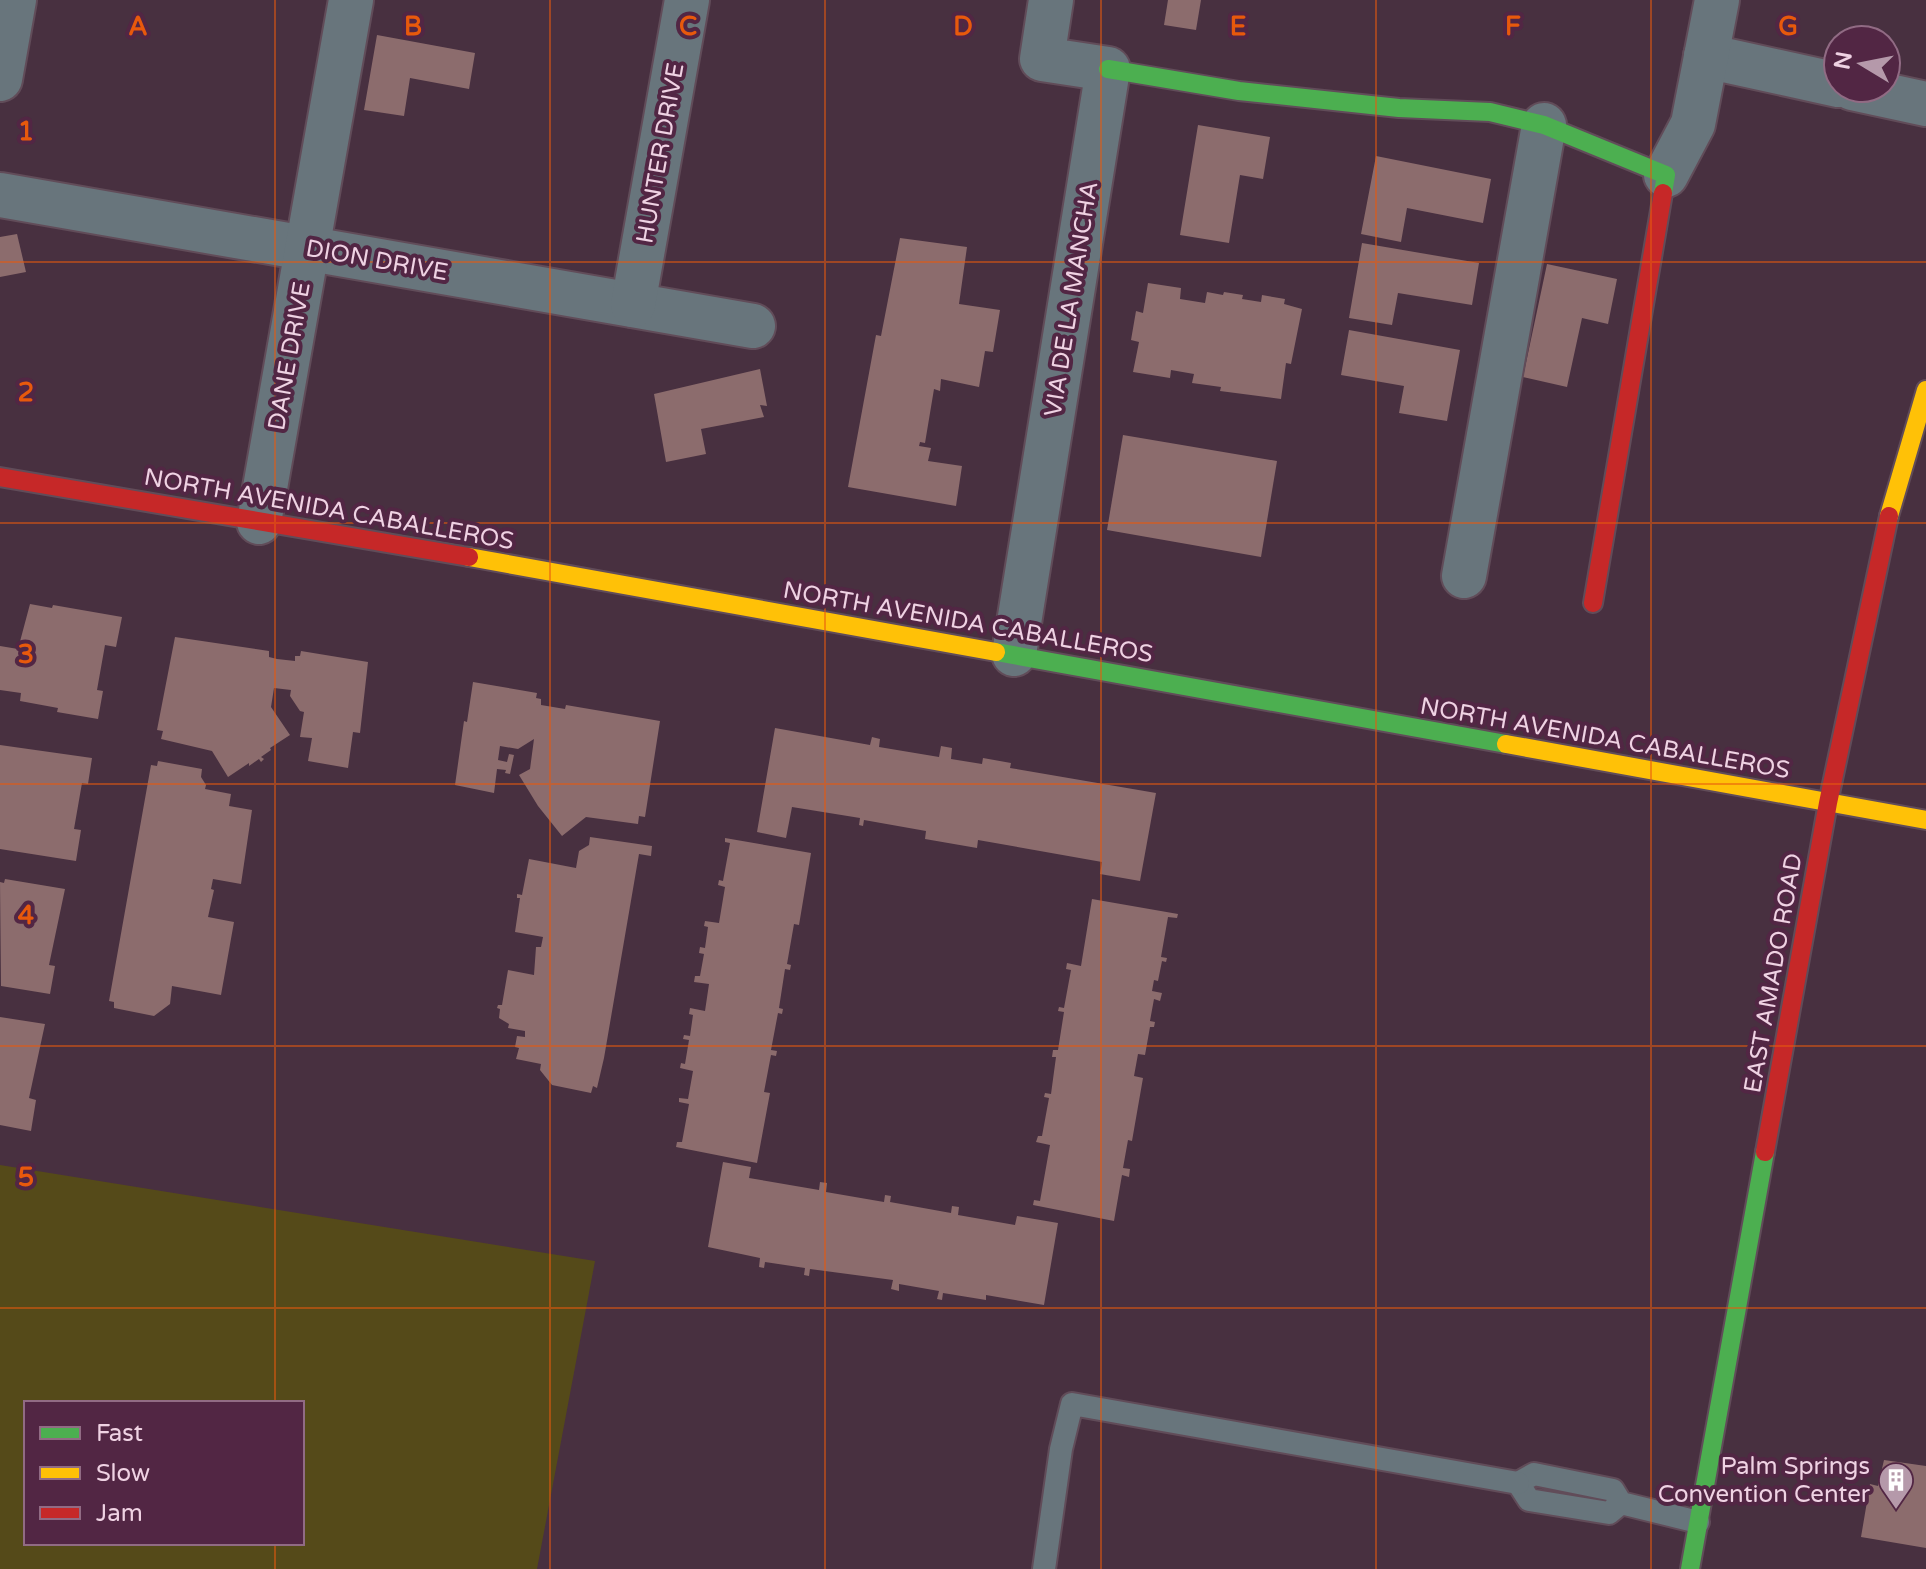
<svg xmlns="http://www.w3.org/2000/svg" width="1926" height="1569" viewBox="0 0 1926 1569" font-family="'Varela Round',sans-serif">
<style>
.green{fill:#554a19;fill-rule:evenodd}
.building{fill:#8c6c6d}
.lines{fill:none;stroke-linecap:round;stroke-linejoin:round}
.lane-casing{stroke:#614c59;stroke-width:26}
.street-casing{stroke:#614c59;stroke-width:48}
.fast-casing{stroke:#614c59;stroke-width:22}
.slow-casing{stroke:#614c59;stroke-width:22}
.jam-casing{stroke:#614c59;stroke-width:22}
.lane{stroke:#68757c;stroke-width:22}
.street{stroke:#68757c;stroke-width:44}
.fast{stroke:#4caf50;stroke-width:18}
.slow{stroke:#ffc107;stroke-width:18}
.jam{stroke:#c62828;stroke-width:18}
.grid{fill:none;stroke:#e8590c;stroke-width:2;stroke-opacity:0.55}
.labels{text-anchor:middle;stroke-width:8;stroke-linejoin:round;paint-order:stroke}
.street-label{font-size:24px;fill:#efd2e3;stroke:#522644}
.poi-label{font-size:24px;fill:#efd2e3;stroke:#522644;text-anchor:end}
.grid-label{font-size:26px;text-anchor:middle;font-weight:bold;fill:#e8590c;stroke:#522644;stroke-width:8;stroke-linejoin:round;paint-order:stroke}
</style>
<rect width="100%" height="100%" fill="#483040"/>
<path class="green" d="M 0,1165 L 595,1261 L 537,1569 L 0,1569 ZM 26,1403 L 302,1403 L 302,1543 L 26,1543 Z"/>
<g class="building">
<polygon points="1168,0 1201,0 1196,30 1164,25"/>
<polygon points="377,35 475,53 469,89 410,78 404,116 364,110"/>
<polygon points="1198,125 1270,137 1263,179 1240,175 1229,243 1180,235"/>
<polygon points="1376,156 1491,179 1483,223 1407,208 1401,242 1361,234"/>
<polygon points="17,234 26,272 0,277 0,237"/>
<polygon points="900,238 967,247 959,304 1000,310 993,352 985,351 979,387 941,379 940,391 934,389 925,443 920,442 919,446 931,448 928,461 962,466 956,506 848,487 876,335 881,336"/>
<polygon points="1362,243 1479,263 1472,305 1398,293 1392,325 1349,318"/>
<polygon points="1547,264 1617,279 1608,324 1582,318 1567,387 1523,377"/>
<polygon points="1148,283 1181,288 1180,299 1205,303 1207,292 1223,295 1224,292 1243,295 1242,299 1261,302 1262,295 1285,299 1284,304 1302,309 1291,364 1286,363 1281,399 1220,391 1221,387 1192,383 1194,374 1171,370 1170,378 1133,372 1139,342 1131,340 1136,311 1143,313"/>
<polygon points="1349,330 1460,350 1447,421 1399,413 1404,386 1341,375"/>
<polygon points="760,369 767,406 760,405 764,417 701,429 706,454 666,462 654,394"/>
<polygon points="1123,435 1277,461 1261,557 1107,530"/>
<polygon points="30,604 52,608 53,605 122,617 116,647 105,645 97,690 103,691 98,719 57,712 58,708 20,701 21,693 0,690 0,646 18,649"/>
<polygon points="175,637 269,651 269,657 277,659 295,661 295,656 300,656 301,651 368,662 360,733 353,732 348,768 308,761 312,738 300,737 304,712 300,711 290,696 291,690 274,688 271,707 290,735 270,748 271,750 261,757 264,759 261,762 259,759 249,766 249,763 228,777 212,751 161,739 163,731 157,730"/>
<polygon points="473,682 537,693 536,698 541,699 541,705 565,709 566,705 660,721 645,817 639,816 638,824 586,817 562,836 538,806 519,775 530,769 534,739 518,749 500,746 498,760 507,762 509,754 514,755 510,774 505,773 506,770 497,769 494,793 455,785 464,721 467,722"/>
<polygon points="775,728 870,745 872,737 880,739 879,747 939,757 941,746 952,748 951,759 982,764 983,758 1011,763 1010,768 1156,793 1140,881 1100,874 1102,862 978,840 977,848 925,839 926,831 864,820 863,826 859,825 860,818 792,807 786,838 757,832"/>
<polygon points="0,745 92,758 88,784 82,783 74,829 81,830 76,861 0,849"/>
<polygon points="158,761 202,769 201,777 206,785 205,789 231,794 229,806 252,810 241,884 213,879 211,889 214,890 208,917 234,922 221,995 172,986 170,1004 154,1016 114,1008 114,1002 109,1001 151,765 157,766"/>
<polygon points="590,837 652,846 651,856 639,854 604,1058 597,1088 593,1086 591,1093 552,1085 540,1070 541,1064 516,1059 519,1048 515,1047 517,1036 525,1037 525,1031 508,1028 509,1024 499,1018 500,1009 497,1008 498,1005 502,1005 508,970 534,975 536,947 541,947 543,937 515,932 520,898 517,898 517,894 522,895 529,859 576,868 579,851 589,845"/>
<polygon points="725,838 811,853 799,925 794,924 787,964 791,965 790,970 785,969 779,1008 783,1009 782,1014 778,1013 771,1050 777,1051 776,1056 771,1055 764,1092 770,1093 757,1163 676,1147 677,1142 682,1142 689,1104 679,1102 679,1098 688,1099 693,1071 680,1068 681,1063 685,1064 689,1040 683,1039 684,1035 690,1036 693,1015 689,1014 690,1008 705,1011 709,984 694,982 695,976 700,976 704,954 699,953 700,947 705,948 708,927 704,926 705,921 719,923 725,887 718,885 719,880 723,881 730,843 725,842"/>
<polygon points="5,879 65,889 49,965 55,966 50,994 1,986 0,882 4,883"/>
<polygon points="1092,899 1178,914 1177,918 1168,917 1161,957 1167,958 1166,962 1162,961 1158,981 1154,980 1152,991 1162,993 1160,1001 1154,999 1150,1021 1155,1022 1154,1027 1150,1027 1145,1055 1138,1054 1134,1076 1143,1078 1132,1141 1128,1140 1123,1168 1130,1169 1129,1177 1122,1175 1114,1221 1033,1205 1034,1200 1040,1201 1050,1145 1036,1142 1038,1136 1042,1136 1049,1098 1044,1097 1045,1093 1051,1094 1056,1057 1052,1057 1053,1050 1058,1050 1064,1012 1058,1011 1059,1007 1064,1008 1071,970 1066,969 1067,963 1081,966"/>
<polygon points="0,1017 45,1024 29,1098 36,1100 31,1131 0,1125"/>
<polygon points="723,1162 751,1167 749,1178 819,1190 820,1182 827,1183 826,1192 884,1202 885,1195 891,1196 890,1202 951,1213 952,1206 959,1207 958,1215 1015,1225 1017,1216 1058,1223 1044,1305 986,1295 986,1300 943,1293 942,1300 937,1299 939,1291 899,1284 899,1291 891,1289 893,1280 810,1269 809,1276 804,1275 805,1268 765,1262 764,1268 759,1267 760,1258 708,1247"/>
<polygon points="1884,1460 1926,1466 1926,1548 1861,1537 1870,1484 1878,1486"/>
</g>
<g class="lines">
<g class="lane-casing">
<g id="lane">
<polyline points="1621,1503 1609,1513 1529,1500 1518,1483 1534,1474 1613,1490 1621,1503 1698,1522"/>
<polyline points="1044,1569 1061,1449 1072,1404 1518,1483"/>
</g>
</g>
<g class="street-casing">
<g id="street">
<polyline points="1706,56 1838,85"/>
<polyline points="0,79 14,0"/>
<polyline points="1852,88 1926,104"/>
<polyline points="1666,175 1693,124 1717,0"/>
<polyline points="0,195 753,326"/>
<polyline points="633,305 687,0"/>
<polyline points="259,522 351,0"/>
<polyline points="1464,576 1544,125"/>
<polyline points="1014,654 1108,69 1042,59 1051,0"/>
</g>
</g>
<g class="fast-casing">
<g id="fast">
<polyline points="1108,69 1239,91 1399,108 1490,112 1544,125 1666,175 1663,193"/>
<polyline points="996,652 1506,744"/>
<polyline points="1690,1569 1765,1152"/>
</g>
</g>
<g class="slow-casing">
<g id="slow">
<polyline points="1889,516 1926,390"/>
<polyline points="469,557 996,652"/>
<polyline points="1506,744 1926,820"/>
</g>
</g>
<g class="jam-casing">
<g id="jam">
<polyline points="0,477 469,557"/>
<polyline points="1593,603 1663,193"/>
<polyline points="1765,1152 1828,803 1889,516"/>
</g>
</g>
<use href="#lane" class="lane"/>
<use href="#street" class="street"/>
<use href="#fast" class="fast"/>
<use href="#slow" class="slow"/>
<use href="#jam" class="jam"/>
</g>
<path class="grid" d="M 275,0 L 275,1403M 550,0 L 550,1569M 825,0 L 825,1569M 1101,0 L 1101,1569M 1376,0 L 1376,1569M 1651,0 L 1651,1569M 0,262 L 1926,262M 0,523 L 1926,523M 0,784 L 1926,784M 0,1046 L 1926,1046M 0,1308 L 1926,1308M 275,1543 L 275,1569"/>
<defs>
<g id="building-pin" transform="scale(1.8)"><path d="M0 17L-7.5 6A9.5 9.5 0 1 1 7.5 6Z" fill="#b599aa" stroke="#522644"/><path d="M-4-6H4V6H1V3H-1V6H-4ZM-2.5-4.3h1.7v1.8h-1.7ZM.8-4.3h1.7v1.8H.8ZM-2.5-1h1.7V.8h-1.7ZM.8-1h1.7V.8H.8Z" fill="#fff"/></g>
</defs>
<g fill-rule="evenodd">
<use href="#building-pin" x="1896" y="1480"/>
</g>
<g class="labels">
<g class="street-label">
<text transform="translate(660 153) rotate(-80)" y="8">HUNTER DRIVE</text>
<text transform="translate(377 260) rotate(10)" y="8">DION DRIVE</text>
<text transform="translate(1071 299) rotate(-81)" y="8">VIA DE LA MANCHA</text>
<text transform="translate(289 356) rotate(-80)" y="8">DANE DRIVE</text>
<text transform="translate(329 509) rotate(10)" y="8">NORTH AVENIDA CABALLEROS</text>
<text transform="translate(968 622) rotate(10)" y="8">NORTH AVENIDA CABALLEROS</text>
<text transform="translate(1605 738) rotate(10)" y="8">NORTH AVENIDA CABALLEROS</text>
<text transform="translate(1773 973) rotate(-80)" y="8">EAST AMADO ROAD</text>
</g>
<g class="poi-label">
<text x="1870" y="1474">Palm Springs<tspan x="1870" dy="28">Convention Center</tspan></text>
</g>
</g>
<g class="grid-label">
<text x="138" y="35">A</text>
<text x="413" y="35">B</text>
<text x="688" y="35">C</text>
<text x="963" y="35">D</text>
<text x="1238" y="35">E</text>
<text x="1513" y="35">F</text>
<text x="1788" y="35">G</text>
<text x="26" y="140">1</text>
<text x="26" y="401">2</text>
<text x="26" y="663">3</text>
<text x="26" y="924">4</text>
<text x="26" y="1186">5</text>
</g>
<rect x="24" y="1401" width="280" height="144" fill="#522644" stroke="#916b84" stroke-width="2"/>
<rect x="40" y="1427" width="40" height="12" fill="#4caf50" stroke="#916b84" stroke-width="2"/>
<text x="96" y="1441" font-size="24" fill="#efd2e3">Fast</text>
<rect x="40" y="1467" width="40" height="12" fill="#ffc107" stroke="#916b84" stroke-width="2"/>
<text x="96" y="1481" font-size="24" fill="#efd2e3">Slow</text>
<rect x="40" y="1507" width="40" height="12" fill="#c62828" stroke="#916b84" stroke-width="2"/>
<text x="96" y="1521" font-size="24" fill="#efd2e3">Jam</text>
<g transform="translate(1862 64) rotate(280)"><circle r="38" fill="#522644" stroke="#916b84" stroke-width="2"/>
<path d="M0-6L14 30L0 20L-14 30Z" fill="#b599aa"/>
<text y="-12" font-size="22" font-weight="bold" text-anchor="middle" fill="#efd2e3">N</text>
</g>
</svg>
